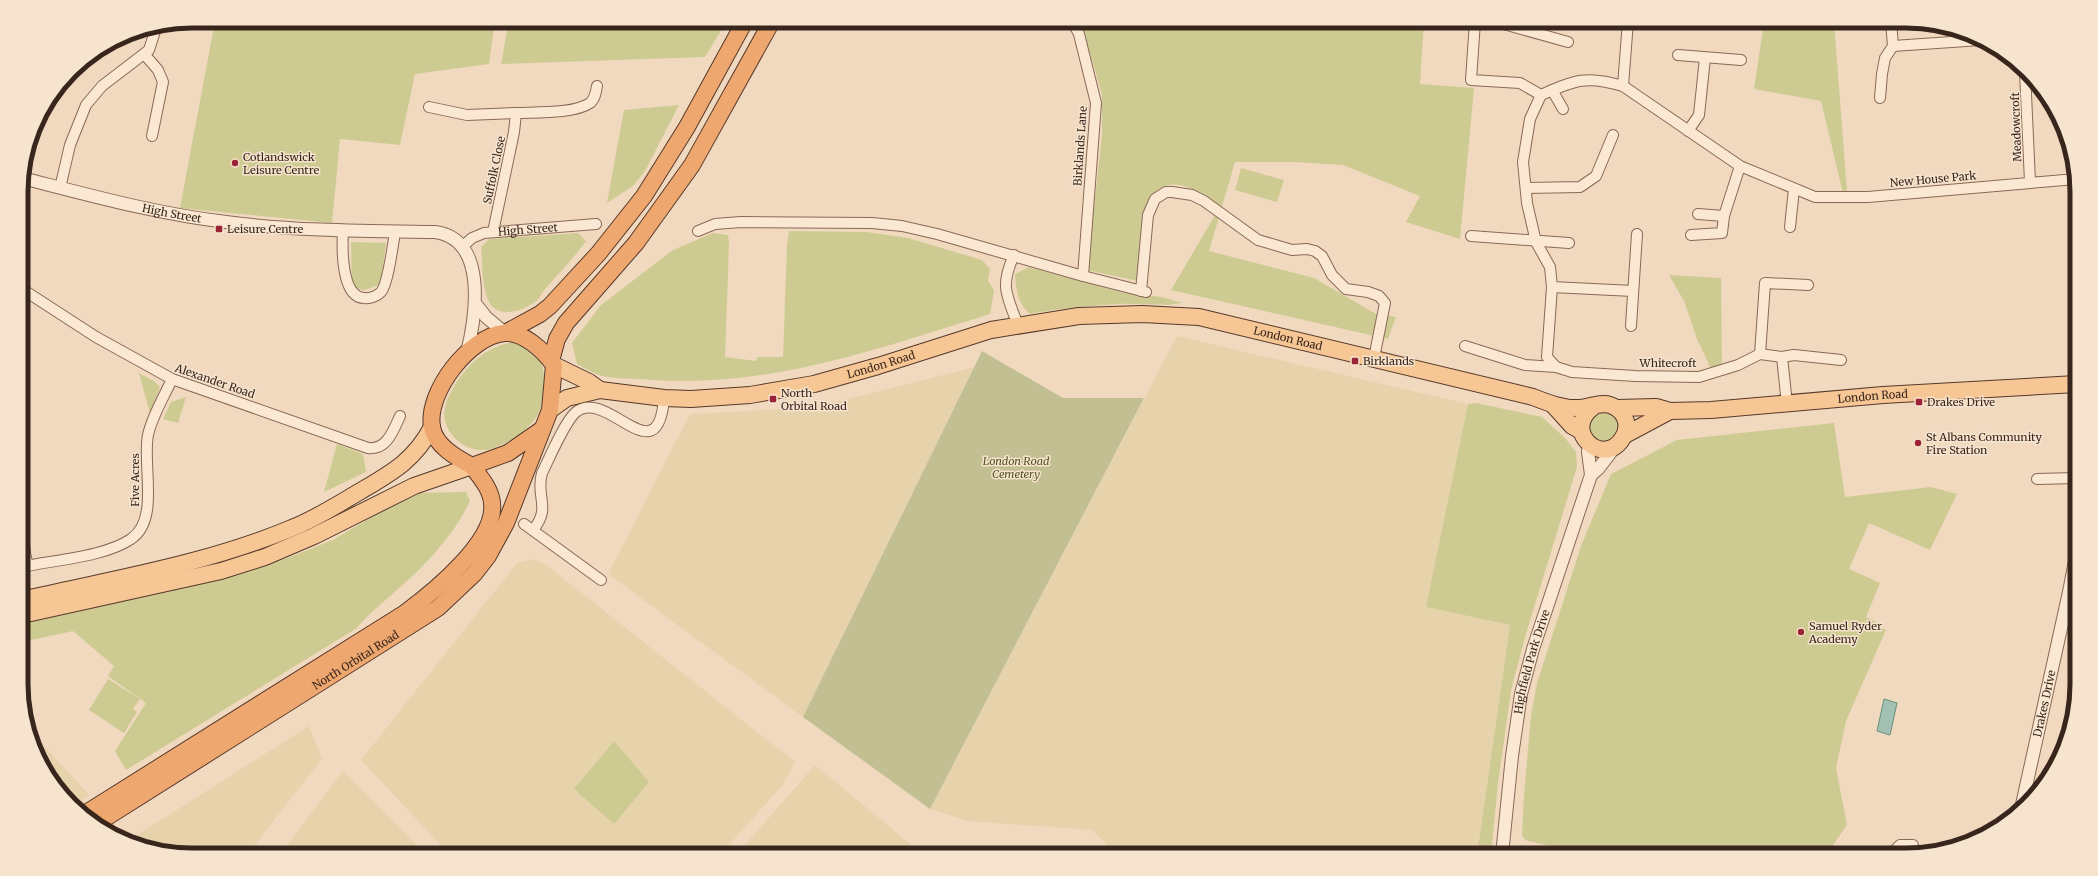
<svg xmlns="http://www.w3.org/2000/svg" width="2098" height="876" viewBox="0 0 2098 876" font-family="Merriweather,serif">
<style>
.farmland{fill:#e6d3ac}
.green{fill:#cecb92}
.cemetery{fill:#c2c092}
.water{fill:#a2c1b3;stroke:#698f7f}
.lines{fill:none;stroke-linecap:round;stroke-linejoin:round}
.minor-casing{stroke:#896956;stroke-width:12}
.tertiary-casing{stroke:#896956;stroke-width:14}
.primary-casing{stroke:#56382b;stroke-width:18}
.trunk-casing{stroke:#56382b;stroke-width:18}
.minor{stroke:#fae8d2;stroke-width:10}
.tertiary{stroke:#fae8d2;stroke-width:12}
.primary{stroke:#f6c794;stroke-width:16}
.trunk{stroke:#eea76f;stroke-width:16}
.poi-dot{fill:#9b2338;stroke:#f7e4ce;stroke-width:1.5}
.labels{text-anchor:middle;stroke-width:3;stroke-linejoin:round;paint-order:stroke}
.street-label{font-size:11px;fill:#38251c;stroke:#f7e4ce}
.poi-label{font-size:11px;fill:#38251c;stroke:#f7e4ce;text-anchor:start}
.park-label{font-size:11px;font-style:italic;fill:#515521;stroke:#f7e4ce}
.rim{fill:none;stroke:#38251c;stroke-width:5}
</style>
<rect width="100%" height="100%" fill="#f0d9bf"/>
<g class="farmland">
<polygon points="1177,336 1468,404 1427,607 1510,625 1477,855 1117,855 1092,830 968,821 930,809"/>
<polygon points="974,367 803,717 608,574 690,414 803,408 848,399"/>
<polygon points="534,559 545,564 795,762 782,786 720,855 450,855 361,760 517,563"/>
<polygon points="309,726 322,759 247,855 192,855 126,842"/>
<polygon points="29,729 89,795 73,805 56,788 34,750"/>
<polygon points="815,765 914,847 938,855 736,855"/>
<polygon points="343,771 427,855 280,855"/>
<polygon points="994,846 1056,851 1063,855 973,855"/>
</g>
<g class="green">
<polygon points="215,21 495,21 489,64 415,74 400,145 340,139 332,223 180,208"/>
<polygon points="509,21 727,21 705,57 501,64"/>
<path d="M 1076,21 L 1424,21 L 1420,84 L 1474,88 L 1460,239 L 1406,222 L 1420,196 L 1343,165 L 1294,162 L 1235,162 L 1209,251 L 1314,278 L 1376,314 L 1396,317 L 1388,339 L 1171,290 L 1214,217 L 1216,203 C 1208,199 1201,193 1192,189 C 1136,164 1141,248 1138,281 L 1087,270 L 1102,135 L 1102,95 L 1092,59 Z"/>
<polygon points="1762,21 1834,21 1847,192 1844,197 1821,101 1754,89 1763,29"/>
<polygon points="679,105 645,171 633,186 607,203 624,110"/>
<polygon points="1241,168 1284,180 1277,202 1235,190"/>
<path d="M 789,231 L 867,232 L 908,238 L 982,260 L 990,269 L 988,280 L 994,291 L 990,314 C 880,348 770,388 653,380 C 635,378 613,380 596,374 C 590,371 583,367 577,364 L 572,343 L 601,305 L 673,250 L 713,233 L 728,235 L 729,244 L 725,357 L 756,361 L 757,357 L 783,357 L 787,245 Z"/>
<path d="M 578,233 L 586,241 C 574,258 560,272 546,288 C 542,292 540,299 535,302 C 523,311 498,319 489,302 C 481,287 483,264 481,247 L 489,239 Z"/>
<polygon points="351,242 386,243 381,284 365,290 352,288"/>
<path d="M 1029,267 L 1124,293 L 1162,297 L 1182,303 C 1161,307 1141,303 1120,304 C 1090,306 1060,308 1030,314 C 1018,304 1016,290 1015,274 Z"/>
<polygon points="1669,275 1721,278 1722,370 1712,371 1697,339 1684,301"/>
<path d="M 517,342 L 540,357 C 550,391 546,416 516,437 C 506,443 494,450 482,450 C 461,450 440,429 445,407 C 447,398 453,388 458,380 C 473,359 491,344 517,342 Z"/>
<polygon points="139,373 154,381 160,387 150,414"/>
<polygon points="186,397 178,423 163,419 171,402"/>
<polygon points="1476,403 1542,417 1565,438 1576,452 1577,467 1525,637 1511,691 1498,783 1491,855 1477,855 1510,625 1426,607 1468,404"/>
<path d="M 1600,410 C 1624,414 1626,434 1603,443 L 1589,436 L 1587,420 Z"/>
<polygon points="1834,423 1845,497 1931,487 1957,494 1930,550 1869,523 1849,569 1880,583 1866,617 1878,623 1877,626 1886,630 1846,721 1836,768 1847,825 1826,855 1585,855 1525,840 1522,835 1524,795 1531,715 1537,683 1581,546 1611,474 1677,440"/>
<polygon points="337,444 363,454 366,472 324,492"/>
<path d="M 466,492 L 470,501 C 454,535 426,565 397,590 C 383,603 369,613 357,628 L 126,770 L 115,751 L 146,703 L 108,676 L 114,666 L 73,631 L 22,642 L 22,623 L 233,575 L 290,557 L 333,540 L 385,509 L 421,493 Z"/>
<polygon points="108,679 140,699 133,709 137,712 124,733 89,710"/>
<polygon points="614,741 649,782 614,824 574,789"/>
</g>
<polygon class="cemetery" points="982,351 1063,398 1144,398 930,809 803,717"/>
<polygon class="water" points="1884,699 1897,703 1890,735 1877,731"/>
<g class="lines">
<g class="minor-casing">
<g id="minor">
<polyline points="1072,21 1079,34 1096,103 1083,276"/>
<polyline points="1475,21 1471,80 1520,83 1541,95"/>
<polyline points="1493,21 1568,42"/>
<polyline points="1893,46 1981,40"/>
<polyline points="145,55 158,70 163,82 152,136"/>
<polyline points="1678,55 1741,60"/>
<polyline points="2025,72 2030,182"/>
<polyline points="1623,86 1628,21"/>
<polyline points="1552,90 1563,109"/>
<polyline points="1880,98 1882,74 1885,58 1893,46 1891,21"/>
<polyline points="429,107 467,115 516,113"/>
<polyline points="1688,131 1699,115 1705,58"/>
<polyline points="60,188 70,145 86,105 102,86 149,50 156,28"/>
<polyline points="1526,188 1580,187 1596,176 1613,135"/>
<polyline points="1698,214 1724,216"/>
<polyline points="1790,227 1794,189"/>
<path d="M 343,230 C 342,248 341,297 364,298 C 370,299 377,296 381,292 C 388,284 393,244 395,232"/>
<polyline points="698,231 715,224 741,222 872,223 902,226 937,234 1083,276 1146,292"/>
<path d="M 493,232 L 514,132 L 516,113 C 535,112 574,114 590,103 C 595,99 596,92 597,86"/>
<polyline points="1691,235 1722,233 1724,216 1740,166"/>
<polyline points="1471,236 1569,243"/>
<path id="s1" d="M 463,246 L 472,238 L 484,233 L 596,224"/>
<path d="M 1014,255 C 1000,286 1006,294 1018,325"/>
<polyline points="1552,287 1633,291"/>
<path d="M 22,289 L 96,337 L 172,379 L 368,448 C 387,450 393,431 400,416"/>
<polyline points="1141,291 1148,215 1155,199 1166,192 1172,192 1192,195 1204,201 1258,240 1292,250 1307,249 1315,251 1322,256 1332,275 1346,289 1368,292 1379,296 1385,303 1374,358"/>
<polyline points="1631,326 1637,234"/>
<polyline points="1465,346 1525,365 1556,367"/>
<polyline points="1760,354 1765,283 1808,285"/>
<polyline points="1782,357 1794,355 1841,360"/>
<path d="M 1787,404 L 1782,357 L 1760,354 L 1738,365 L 1699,377 L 1635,376 L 1572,372 L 1556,367 L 1547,357 L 1552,287 L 1550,267 L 1536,242 L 1527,203 L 1523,162 L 1530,119 L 1541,95 C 1575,80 1587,75 1623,86 L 1740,166 L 1815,197 L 1868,197 L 2076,179"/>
<polyline points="2037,479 2076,478"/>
<path d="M 22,487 C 27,515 19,536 28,566"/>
<polyline points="524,524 601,580"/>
<path d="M 533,530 C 552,507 535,497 542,473 C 549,459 565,421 576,412 C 607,387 658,477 664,398"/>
<path d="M 22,567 C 53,560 105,557 131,539 C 160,520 142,465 148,435 C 152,416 164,397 172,379"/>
<polyline points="1890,855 1900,845 1913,845"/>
</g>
</g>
<g class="tertiary-casing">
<g id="tertiary">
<path id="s2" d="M 22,178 C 89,195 157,214 226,222 C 295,231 365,231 435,232 C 488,239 476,316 467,353"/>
<polyline points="475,303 486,317 505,333"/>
<polyline points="1591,475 1598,469 1615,447"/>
<path id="s3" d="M 2021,809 L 2069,592 L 2077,550"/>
<path id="s4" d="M 1502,855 L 1512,756 L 1521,694 L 1533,649 L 1591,475 L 1588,452 L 1589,444"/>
</g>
</g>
<g class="primary-casing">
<g id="primary">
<polyline points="554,365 589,382 600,390"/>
<polyline points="1553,405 1572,426 1581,431"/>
<path id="s5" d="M 1617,408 L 1656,407 L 1670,411 L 1711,410 L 1883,395 L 2076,384"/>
<path id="s6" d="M 550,410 L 567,398 L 600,390 L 664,398 L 691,399 L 750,395 L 814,384 L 878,366 L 991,330 L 1079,316 L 1142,314 L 1199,317 L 1533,397 C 1548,403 1564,409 1580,408 C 1590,407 1601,402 1610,405 C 1616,407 1621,411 1624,416 C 1628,424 1627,432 1622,439 C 1603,468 1561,431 1593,407"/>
<polyline points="1625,435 1670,411"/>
<path d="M 22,600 C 113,579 206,564 292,528 C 315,519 337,505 359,492 C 391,473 414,461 432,427"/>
<polyline points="22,615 221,571 265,557 314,536 414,486 472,466"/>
</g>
</g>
<g class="trunk-casing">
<g id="trunk">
<polyline points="505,333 540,314 550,306 598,254 644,196 687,127 745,21"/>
<polyline points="551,361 557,339 566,323 636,243 692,165 772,21"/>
<path d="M 83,815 L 405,613 C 432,593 497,541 492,503 C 491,489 480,477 472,466"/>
<path id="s7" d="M 96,824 L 438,608 L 474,574 L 488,556 L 506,523 L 550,410 L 554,365 C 544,351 523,331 504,333 C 470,336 426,392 432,427 C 435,446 457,458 472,466 L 508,453 L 541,430"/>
</g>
</g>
<use href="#minor" class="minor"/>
<use href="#tertiary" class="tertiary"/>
<use href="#primary" class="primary"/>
<use href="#trunk" class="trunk"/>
</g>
<g class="poi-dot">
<circle cx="235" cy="163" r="4"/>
<rect x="215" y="225" width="8" height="8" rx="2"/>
<rect x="1351" y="357" width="8" height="8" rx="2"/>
<rect x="769" y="395" width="8" height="8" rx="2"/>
<rect x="1915" y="398" width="8" height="8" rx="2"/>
<circle cx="1918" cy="443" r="4"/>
<circle cx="1801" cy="632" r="4"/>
</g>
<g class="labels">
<g class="street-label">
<text transform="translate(2016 127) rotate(-92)" y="4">Meadowcroft</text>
<text transform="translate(1080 146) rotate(-86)" y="4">Birklands Lane</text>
<text transform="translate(494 170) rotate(-78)" y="4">Suffolk Close</text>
<text transform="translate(1933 179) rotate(-5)" y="4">New House Park</text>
<text dy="4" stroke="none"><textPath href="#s2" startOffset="154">High Street</textPath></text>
<text dy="4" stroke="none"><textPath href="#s1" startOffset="69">High Street</textPath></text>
<text dy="4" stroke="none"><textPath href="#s6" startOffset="756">London Road</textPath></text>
<text x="1668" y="367">Whitecroft</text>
<text dy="4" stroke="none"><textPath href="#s6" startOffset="340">London Road</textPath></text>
<text transform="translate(215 381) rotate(19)" y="4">Alexander Road</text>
<text dy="4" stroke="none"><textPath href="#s5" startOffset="257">London Road</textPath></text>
<text transform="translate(135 480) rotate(-90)" y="4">Five Acres</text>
<text dy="4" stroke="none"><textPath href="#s7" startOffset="307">North Orbital Road</textPath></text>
<text dy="4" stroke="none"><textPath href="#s4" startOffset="196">Highfield Park Drive</textPath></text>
<text dy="4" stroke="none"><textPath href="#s3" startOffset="108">Drakes Drive</textPath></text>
</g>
<g class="poi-label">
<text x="243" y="161">Cotlandswick<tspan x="243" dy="13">Leisure Centre</tspan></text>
<text x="227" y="233">Leisure Centre</text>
<text x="1363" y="365">Birklands</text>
<text x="781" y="397">North<tspan x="781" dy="13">Orbital Road</tspan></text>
<text x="1927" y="406">Drakes Drive</text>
<text x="1926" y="441">St Albans Community<tspan x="1926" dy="13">Fire Station</tspan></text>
<text x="1809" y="630">Samuel Ryder<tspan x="1809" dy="13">Academy</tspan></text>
</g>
<g class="park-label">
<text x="1016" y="465">London Road<tspan x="1016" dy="13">Cemetery</tspan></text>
</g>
</g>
<path d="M0 0H2098V876H0ZM192 28H1906A164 164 0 0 1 2070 192V684A164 164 0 0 1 1906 848H192A164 164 0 0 1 28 684V192A164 164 0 0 1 192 28Z" fill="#f7e4ce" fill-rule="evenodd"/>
<path class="rim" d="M192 28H1906A164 164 0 0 1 2070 192V684A164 164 0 0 1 1906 848H192A164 164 0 0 1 28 684V192A164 164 0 0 1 192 28Z"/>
</svg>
